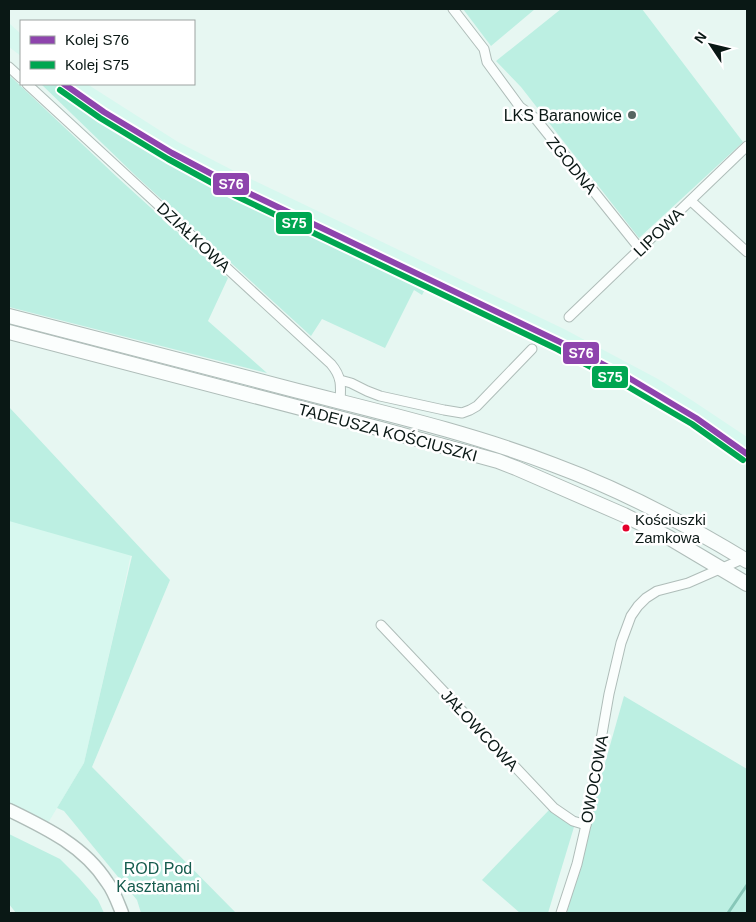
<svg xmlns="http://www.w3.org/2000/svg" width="756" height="922" viewBox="0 0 756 922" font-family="Helvetica,sans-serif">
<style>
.built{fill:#d7f8ef}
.green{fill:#bcefe2}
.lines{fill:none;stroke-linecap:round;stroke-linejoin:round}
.stream{stroke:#87c7b8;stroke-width:3}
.street-casing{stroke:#afbdb9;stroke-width:11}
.secondary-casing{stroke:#afbdb9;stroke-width:15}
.primary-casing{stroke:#afbdb9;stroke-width:16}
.street{stroke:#fbfefd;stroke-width:9}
.secondary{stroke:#fbfefd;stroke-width:12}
.primary{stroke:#fbfefd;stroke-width:14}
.rail-1-casing{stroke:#fff;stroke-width:10}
.rail-2-casing{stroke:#fff;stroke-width:10}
.rail-1{stroke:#8e44ad;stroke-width:6}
.rail-2{stroke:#00a651;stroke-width:6}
.poi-dot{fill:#576662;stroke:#fff;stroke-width:2}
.bus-dot{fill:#e4002b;stroke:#fff;stroke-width:2}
.labels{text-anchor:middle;stroke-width:5;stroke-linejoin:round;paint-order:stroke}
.bus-label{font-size:15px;fill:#0a1815;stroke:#fff;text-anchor:start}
.poi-label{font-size:16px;fill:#0a1815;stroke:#fff;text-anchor:end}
.street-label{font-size:16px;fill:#0a1815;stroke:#fff}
.park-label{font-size:16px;fill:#165c4e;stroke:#fff}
.line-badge{stroke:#fff;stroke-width:2}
.badge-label{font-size:14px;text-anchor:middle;font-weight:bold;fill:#fff}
</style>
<rect width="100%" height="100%" fill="#e7f7f2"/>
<g class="built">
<polygon points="9,23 21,34 21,56 9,47"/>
<polygon points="56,84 87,84 178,142 236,172 564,329 658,379 693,401 747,437 747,463 668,407 530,335 426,284 275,213 136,140 80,103"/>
<polygon points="9,519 132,549 118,615 84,763 48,823 9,805"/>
</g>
<g class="green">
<polygon points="463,9 535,9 491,46"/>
<polygon points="561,9 642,9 743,142 639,238 521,87 496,61"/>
<polygon points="9,75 117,177 228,278 208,321 267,373 9,307"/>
<polygon points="41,84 56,84 80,103 136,140 275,213 332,240 430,280 422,295 414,290 385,348 322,319 311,336 137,177"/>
<polygon points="9,407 170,580 92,767 236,913 141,913 137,900 64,811 57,808 84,763 132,556 9,521"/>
<polygon points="624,696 747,769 747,913 567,913 596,795"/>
<polygon points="550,809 574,827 548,913 520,913 482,880"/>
<polygon points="9,834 60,859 79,878 98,900 104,913 16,913 9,904"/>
</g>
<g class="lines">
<polyline class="stream" points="728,913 747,885"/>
<g class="street-casing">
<g id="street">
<polyline points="453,9 484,49 487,62 520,107 535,118 640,249"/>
<polyline points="9,67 21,78"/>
<path d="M 27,84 L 331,364 C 342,377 341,386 340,402"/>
<polyline points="691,201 747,252"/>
<polyline points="569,317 747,146"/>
<polyline points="340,380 351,383 367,391 380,396 444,410 462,413 470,410 477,406 532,349"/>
<polyline points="381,625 554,808 573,821 586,825"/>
<polyline points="561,913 577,864 586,825 609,694 621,643 631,616 638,606 646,598 657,591 688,583 745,558"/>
</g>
</g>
<g class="secondary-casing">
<path id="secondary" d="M 9,810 C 46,828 84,846 107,882 C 114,891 118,903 122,913"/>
</g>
<g class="primary-casing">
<g id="primary">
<path d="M 9,316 C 105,341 201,366 298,391 C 384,413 471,433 554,465 C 622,490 686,524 747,561"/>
<polyline points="9,332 381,429 498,461 516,468 624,515 668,537 747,584"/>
</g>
</g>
<use href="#street" class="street"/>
<use href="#secondary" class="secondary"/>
<use href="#primary" class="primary"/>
<g class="rail-1-casing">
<polyline id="rail-1" points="64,84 104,112 172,153 240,189 560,342 629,378 696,418 747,454"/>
</g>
<g class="rail-2-casing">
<polyline id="rail-2" points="60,90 100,118 168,159 236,196 557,349 625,385 692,424 743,460"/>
</g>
<use href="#rail-1" class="rail-1"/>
<use href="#rail-2" class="rail-2"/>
</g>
<circle class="poi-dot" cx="632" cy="115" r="5"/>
<circle class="bus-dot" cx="626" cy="528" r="4.5"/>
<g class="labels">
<g class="bus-label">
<text x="635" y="525">Kościuszki<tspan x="635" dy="18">Zamkowa</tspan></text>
</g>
<g class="poi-label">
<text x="622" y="121">LKS Baranowice</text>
</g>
<g class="street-label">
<text transform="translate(572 165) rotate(51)" y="6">ZGODNA</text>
<text transform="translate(658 232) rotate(-44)" y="6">LIPOWA</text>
<text transform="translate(194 237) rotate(43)" y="6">DZIAŁKOWA</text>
<text transform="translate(388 432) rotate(15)" y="6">TADEUSZA KOŚCIUSZKI</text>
<text transform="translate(480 730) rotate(47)" y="6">JAŁOWCOWA</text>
<text transform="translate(594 779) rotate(-79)" y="6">OWOCOWA</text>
</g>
<g class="park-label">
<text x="158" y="874">ROD Pod<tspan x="158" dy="18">Kasztanami</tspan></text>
</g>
</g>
<g class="line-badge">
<rect x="212" y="172" width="38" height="24" rx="5" fill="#8e44ad"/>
<rect x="275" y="211" width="38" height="24" rx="5" fill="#00a651"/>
<rect x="562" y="341" width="38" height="24" rx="5" fill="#8e44ad"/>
<rect x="591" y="365" width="38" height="24" rx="5" fill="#00a651"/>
</g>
<g class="badge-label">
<text x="231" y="189">S76</text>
<text x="294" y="228">S75</text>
<text x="581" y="358">S76</text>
<text x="610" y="382">S75</text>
</g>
<rect width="756" height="922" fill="none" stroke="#0a1815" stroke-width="20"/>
<rect x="20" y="20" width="175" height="65" fill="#ffffff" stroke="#9da3a1"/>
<rect x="30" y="36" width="25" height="8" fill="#8e44ad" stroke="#9da3a1"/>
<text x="65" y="45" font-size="15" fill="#0a1815">Kolej S76</text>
<rect x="30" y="61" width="25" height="8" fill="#00a651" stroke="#9da3a1"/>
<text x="65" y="70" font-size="15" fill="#0a1815">Kolej S75</text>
<g transform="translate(711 45) rotate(305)" stroke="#ffffff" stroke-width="4" paint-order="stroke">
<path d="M0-4L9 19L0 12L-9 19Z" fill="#0a1815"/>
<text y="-8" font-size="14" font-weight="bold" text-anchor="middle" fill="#0a1815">N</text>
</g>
</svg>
